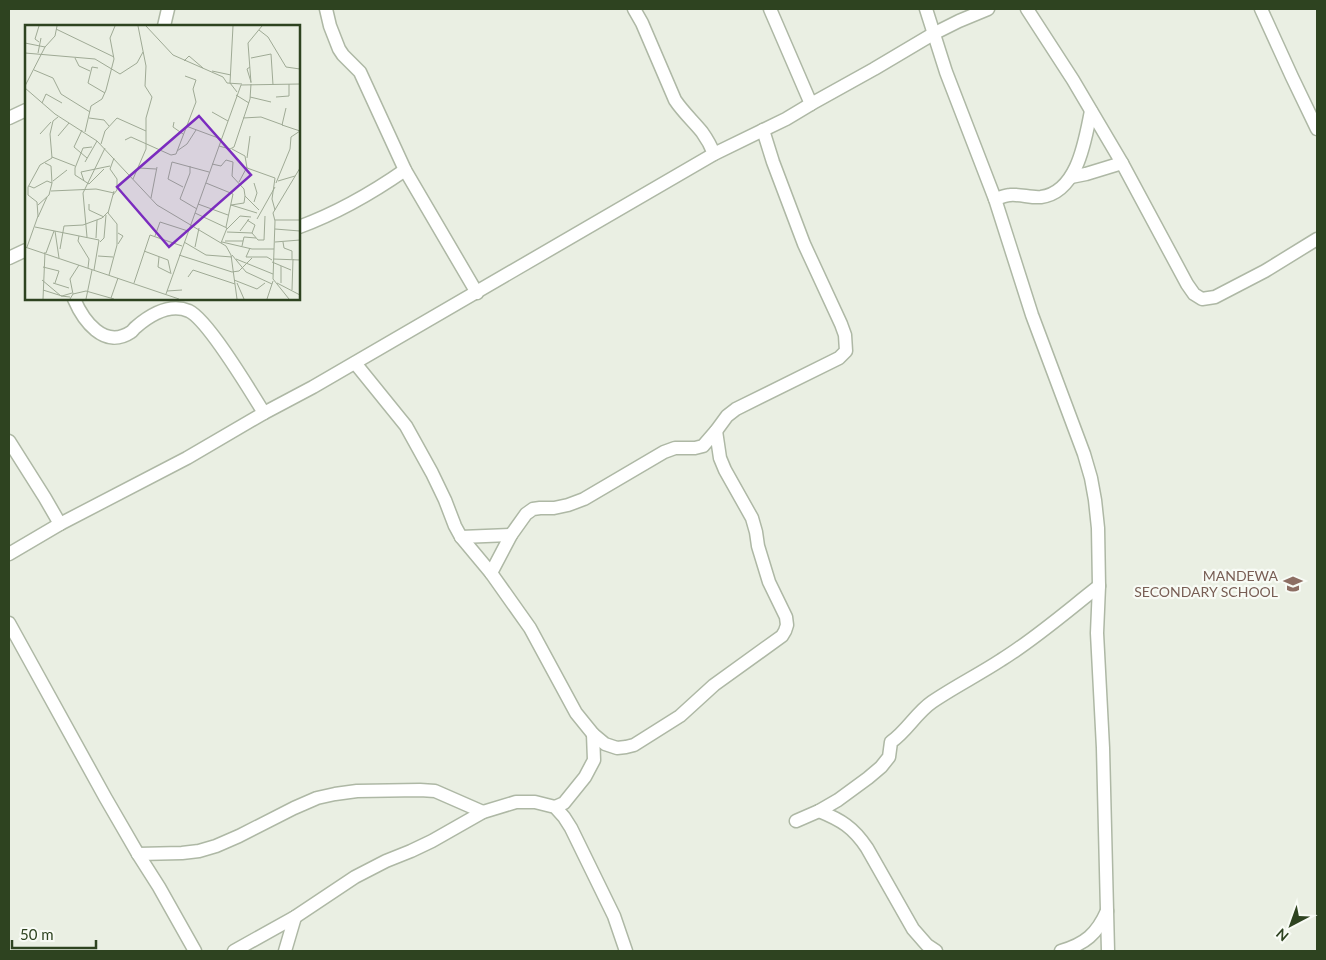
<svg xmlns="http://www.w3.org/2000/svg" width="1326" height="960" viewBox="0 0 1326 960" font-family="Lato,sans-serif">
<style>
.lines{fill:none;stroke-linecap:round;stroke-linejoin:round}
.minor-casing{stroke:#aeb8a5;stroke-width:15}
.minor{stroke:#fff;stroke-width:12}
.labels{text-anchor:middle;stroke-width:4.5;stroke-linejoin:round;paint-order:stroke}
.education-label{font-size:14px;fill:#785e54;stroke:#f8fbf5;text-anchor:end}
.inset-road{fill:none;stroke:#9faa95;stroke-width:1}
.view{fill:#7b2cbf;fill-opacity:0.15;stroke:#7b2cbf;stroke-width:2.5}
.inset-edge{fill:none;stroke:#2e4320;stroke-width:2.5}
</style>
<rect width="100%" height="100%" fill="#eaefe3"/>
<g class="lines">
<g class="minor-casing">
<g id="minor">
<polyline points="326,9 330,26 339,49 343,55 360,72 405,170 477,293"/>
<path d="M 634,9 L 642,23 L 675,100 C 683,112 693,121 702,132 C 707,139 711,146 714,154"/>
<polyline points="770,9 811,104"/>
<polyline points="926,9 946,72 995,199 1032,315 1084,454 1091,478 1095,500 1098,528 1099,586 1097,633 1103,748 1108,951"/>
<polyline points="1027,9 1073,80 1122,163 1187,284 1194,294 1202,299 1215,297 1265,271 1317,239"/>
<polyline points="1261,9 1292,77 1317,129"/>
<polyline points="164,26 168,9"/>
<polyline points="9,118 26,110"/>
<polyline points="1071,177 1086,174 1122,163"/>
<path d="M 995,199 C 1000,198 1005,195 1010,195 C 1020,194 1031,198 1041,197 C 1078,192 1085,140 1091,111"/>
<path d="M 299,227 C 337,213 372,193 405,170"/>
<polyline points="9,258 26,250"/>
<path d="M 74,299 C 83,320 104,350 131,332 C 133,331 134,328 136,327 C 150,315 170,303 189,311 C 208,320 251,392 264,413"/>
<polyline points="355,363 406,426 432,473 445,500 455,526 461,537 491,573 530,628 576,713 593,734 605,744 617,748 626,747 634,745 680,716 714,685 782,636 785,631 787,625 786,617 769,582 758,546 756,532 752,518 725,470 720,458 716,431"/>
<polyline points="9,441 45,498 60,524"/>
<polyline points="461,537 511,535"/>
<polyline points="9,554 60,524 187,458 264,413 313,387 714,154 786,119 811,104 874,69 933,34 959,21 988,9"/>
<polyline points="491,573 511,535 526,514 533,509 540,508 554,508 568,505 584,499 664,452 675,448 695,448 703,446 716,431 727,416 736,409 839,358 846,351 845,335 841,324 804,244 773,162 763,130"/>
<polyline points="9,623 105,797 138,854 159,887 195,951"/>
<polyline points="555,807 564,803 585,777 594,760 593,734"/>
<path d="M 819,811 C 841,820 853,827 867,848 L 913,929 L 927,945 L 936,951"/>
<path d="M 796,821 L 819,811 L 838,800 L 868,778 L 881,767 L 889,757 L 891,742 C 907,731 916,713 932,702 C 954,687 978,675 1001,660 C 1035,639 1067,611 1099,586"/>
<polyline points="138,854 182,853 199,851 216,846 239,836 294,808 317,798 335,794 357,791 420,790 435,791 483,812"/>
<polyline points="234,951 295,917 355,877 386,861 411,851 432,841 483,812 516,802 535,802 555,807 564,817 571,828 614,916 626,951"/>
<polyline points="285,951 295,917"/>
<path d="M 1061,951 C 1085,944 1097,934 1107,911"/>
</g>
</g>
<use href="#minor" class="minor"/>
</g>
<defs>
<g id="school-bare" transform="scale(1.5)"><path d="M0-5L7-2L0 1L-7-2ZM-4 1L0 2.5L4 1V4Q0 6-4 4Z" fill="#8d6e63" stroke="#f8fbf5" stroke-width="2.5" paint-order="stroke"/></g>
</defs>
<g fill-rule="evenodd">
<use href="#school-bare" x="1293" y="584"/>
</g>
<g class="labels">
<g class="education-label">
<text x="1278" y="581">MANDEWA<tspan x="1278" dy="16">SECONDARY SCHOOL</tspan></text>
</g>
</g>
<g transform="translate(25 25)">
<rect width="275" height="275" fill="#eaefe3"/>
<path class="inset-road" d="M 121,1 L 148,30 L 198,52 L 202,58 L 217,59M 208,1 L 205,58 L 212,67M 31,4 L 89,32M 234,5 L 243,12 L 261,42 L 275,44M 14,17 L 10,14 L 14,1M 0,18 L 20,22 L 0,61M 20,22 L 30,11 L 32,1M 0,28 L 70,34 L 95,49 L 112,38 L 118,27M 13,28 L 16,13M 50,33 L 54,41 L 65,46M 226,33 L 246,29 L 248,60M 159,36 L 164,31 L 178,43M 225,42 L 222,44 L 226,57M 73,43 L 67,42 L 63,58 L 80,68M 9,45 L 28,53 L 36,69 L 65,87M 187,46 L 206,50M 226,58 L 223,18 L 237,1M 0,63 L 30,89 L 72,116 L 132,180 L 201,221 L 206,230 L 212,274M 211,70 L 224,78M 225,72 L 246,77M 251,72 L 264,71 L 264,59M 17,78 L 21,69 L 37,78M 261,83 L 257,100 L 275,106M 187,87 L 203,96M 64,93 L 79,95 L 84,101M 218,93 L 236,92 L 258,100M 149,97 L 148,102 L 158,109M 161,101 L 196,114M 57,105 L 49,122 L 62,133M 60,107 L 66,81 L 77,74 L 81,65 L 89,34 L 85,13 L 90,1M 15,109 L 26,97M 33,111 L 44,98M 100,115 L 106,112 L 146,130 L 151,129 L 171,77 L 168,64 L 171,55 L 160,51M 76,119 L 80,106 L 92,93 L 121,106M 194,121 L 205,124 L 209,122 L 225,74 L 226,59M 207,124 L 220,131 L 222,143 L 250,153 L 247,174 L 250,185M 152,126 L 162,119 L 171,105M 27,132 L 50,141M 222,133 L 225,111M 60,137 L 72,116M 187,139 L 196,141 L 201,135 L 208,137 L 207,151 L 219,164 L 220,171 L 234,185M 165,141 L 165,148 L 155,174 L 172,184M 114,143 L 131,144M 108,154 L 121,124 L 121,93 L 127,72 L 120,61 L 121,41 L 113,1M 28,156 L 42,145M 59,156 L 56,147 L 85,141M 253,156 L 270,151M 214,157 L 222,142M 181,158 L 208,169 L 201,202M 229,158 L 232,168 L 229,177M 251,158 L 265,124 L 266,112 L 275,106M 64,159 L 50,150 L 50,143 L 58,123 L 67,122M 64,159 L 79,144M 4,161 L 9,163 L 22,156 L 27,158M 158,162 L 143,154 L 147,137 L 184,147M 26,166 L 71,164 L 89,168M 88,170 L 92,165 L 92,154 L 85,144 L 89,133M 126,173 L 132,142M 64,179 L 64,185 L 79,192M 173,179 L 203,190M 13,180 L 24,170 L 27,158 L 26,141 L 20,138M 206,180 L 232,188M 206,180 L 219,178 L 220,171M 170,188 L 202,203 L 196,218M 13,192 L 22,172M 232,194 L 250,162M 222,195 L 230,200 L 227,208 L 233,215 L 239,215M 250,195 L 275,195M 10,202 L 74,215 L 69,245M 202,204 L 215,191 L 226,192M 250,204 L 275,206M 30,206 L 34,233M 215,206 L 224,194M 202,207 L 227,208M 54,211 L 53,216 L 64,234 L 63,243M 130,211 L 135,197 L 163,206M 62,212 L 58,168 L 80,123M 71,213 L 72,195M 239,215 L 240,191M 200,216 L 218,216M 75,217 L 79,213 L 81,190M 159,217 L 181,230 L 207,232M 197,217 L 227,224 L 249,224M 250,217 L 275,215M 258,217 L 259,223 L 267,226 L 267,234M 93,219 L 98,211 L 93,208M 217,221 L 219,212 L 231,213M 0,222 L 154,274M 2,222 L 13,191 L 12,177 L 3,170 L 3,162 L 15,140 L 27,133 L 25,109 L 28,96 L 33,92M 170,222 L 174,203M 225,223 L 221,232 L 242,232 L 247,235M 35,224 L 39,201 L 58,200 L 77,193 L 83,187M 119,226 L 143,235 L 146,249M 21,228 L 29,206M 154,230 L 207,247 L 214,246 L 227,233M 207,230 L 221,247 L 247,259M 73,231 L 88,232M 134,232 L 133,242 L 145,248M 211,234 L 248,249M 248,234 L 275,235M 247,237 L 266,245M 18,242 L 34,246 L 30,258M 84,250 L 92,220 L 92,199 L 83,188 L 89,166M 163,252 L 168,245 L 210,259M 17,255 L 36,271 L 45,272M 209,255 L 232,264 L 240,258M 28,258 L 44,263M 109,258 L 125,210 L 157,221M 212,258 L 219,274M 252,258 L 275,270M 256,258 L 256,241M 18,265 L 37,271 L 47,268M 267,265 L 268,234M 142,266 L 157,265M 48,269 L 45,254 L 54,240M 141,269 L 216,60 L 275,59M 86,273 L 93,253M 18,274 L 20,227M 45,274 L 48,269 L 61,266 L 89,274M 61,274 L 67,245M 242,274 L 248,256M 264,274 L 248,254 L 250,196 L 248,188 L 275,143"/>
<path class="view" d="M 174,91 L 226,150 L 144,222 L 92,162 Z"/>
<rect width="275" height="275" class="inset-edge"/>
</g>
<rect width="1326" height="960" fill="none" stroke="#2e4320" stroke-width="20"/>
<g transform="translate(1291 925) rotate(221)" stroke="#f8fbf5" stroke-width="4" paint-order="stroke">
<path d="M0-4L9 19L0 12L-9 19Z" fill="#2e4320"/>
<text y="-8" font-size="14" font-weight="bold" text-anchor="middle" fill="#2e4320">N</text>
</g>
<path d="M12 940v8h84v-8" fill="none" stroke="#2e4320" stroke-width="2.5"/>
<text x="20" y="940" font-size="15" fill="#2e4320" stroke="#f8fbf5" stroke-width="4" paint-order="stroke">50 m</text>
</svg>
